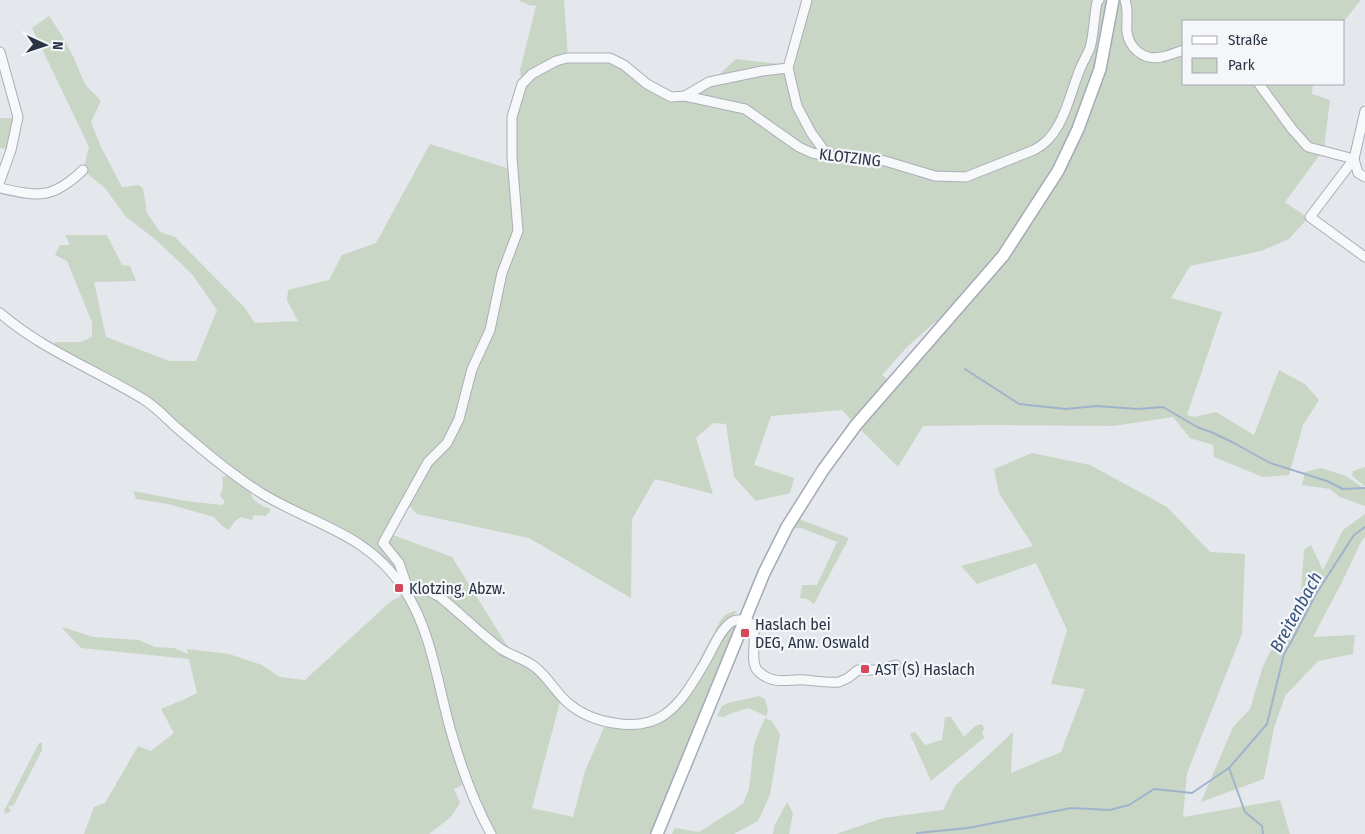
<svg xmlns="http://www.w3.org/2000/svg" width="1365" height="834" viewBox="0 0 1365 834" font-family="'Fira Sans Condensed',sans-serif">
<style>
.green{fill:#c9d6c5}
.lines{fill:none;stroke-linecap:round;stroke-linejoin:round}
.stream{stroke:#9fb4cc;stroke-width:2}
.minor-casing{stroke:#a9aeb7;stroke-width:11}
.major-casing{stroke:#a3abb8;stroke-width:14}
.minor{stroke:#f7f8fa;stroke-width:9}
.major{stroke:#fff;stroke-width:11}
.poi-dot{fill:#d1495b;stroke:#f4f6f9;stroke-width:2}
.labels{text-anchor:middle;stroke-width:4.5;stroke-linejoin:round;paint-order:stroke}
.street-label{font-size:16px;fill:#2b3445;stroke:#f4f6f9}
.poi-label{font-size:16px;fill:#2b3445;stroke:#f4f6f9;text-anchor:start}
.water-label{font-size:18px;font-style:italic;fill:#34527a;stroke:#f4f6f9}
</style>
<rect width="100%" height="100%" fill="#e4e7ec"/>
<g class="green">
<polygon points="518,0 564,0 568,57 610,59 671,97 685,96 713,80 736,59 789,65 807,0 1111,0 1098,62 1073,130 1052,171 1001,249 938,324 935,322 907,347 882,375 889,380 853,422 842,410 771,416 754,465 794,478 790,493 756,501 734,477 726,424 713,423 696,438 713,494 655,479 632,519 631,598 529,538 417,514 406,502 381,543 397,563 402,580 367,545 348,533 255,487 134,390 54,344 55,342 81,342 92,337 92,322 67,261 55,255 60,245 70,245 65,235 107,235 122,265 130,266 136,281 94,282 106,337 170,361 196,361 217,310 192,274 155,239 126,217 105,188 83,170 89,147 32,28 49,16 61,34 73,56 85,84 101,101 91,122 101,147 122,187 139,185 143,189 147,213 160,232 175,237 244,307 255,323 298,321 287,300 288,290 329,280 342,255 376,243 430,144 513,170 512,117 522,84 520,70 536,6 540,5 531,6"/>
<polygon points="1118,0 1361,0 1344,21 1184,21 1184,84 1313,84 1312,94 1330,100 1324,149 1285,202 1308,218 1289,239 1261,251 1190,266 1171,298 1222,312 1187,415 1194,417 1216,412 1254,435 1279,370 1305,384 1319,400 1303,425 1289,475 1263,477 1214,457 1213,445 1190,438 1173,417 1113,426 991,425 923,426 898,467 859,428 1054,187 1107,63"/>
<polygon points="0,118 13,118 7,149 0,148"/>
<polygon points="1032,453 1090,465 1167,507 1210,552 1245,554 1242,634 1187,773 1183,817 1280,800 1290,834 836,834 883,818 943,810 955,786 1013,732 1011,773 1061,752 1085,689 1051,684 1067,630 1036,563 977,584 961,566 1033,546 999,493 994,469"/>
<polygon points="1365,467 1365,486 1352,476 1353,471"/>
<polygon points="1321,468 1346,476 1365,489 1365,506 1340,497 1330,489 1302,485 1305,472"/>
<polygon points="230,475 250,490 253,499 262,506 271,509 266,516 254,515 252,520 241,517 235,521 229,530 222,526 214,517 168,504 136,499 133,491 186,501 222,505 225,502 220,496 223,487 222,477"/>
<polygon points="1365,514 1365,537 1362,540 1341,584 1313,637 1355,635 1353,654 1318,661 1285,696 1274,728 1264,779 1201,802 1233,727 1250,709 1263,666 1301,592 1304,550 1311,545 1323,570 1343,530"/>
<polygon points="799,519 849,538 814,604 807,599 800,598 802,585 817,585 837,542 801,528 793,528"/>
<polygon points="393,535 452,557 514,657 539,670 561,698 532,808 573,817 585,771 606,723 645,723 672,708 725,625 740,624 653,834 493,834 468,782 454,789 460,803 451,817 429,834 84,834 94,807 105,803 138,746 151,751 174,733 161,709 185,699 197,693 189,659 81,648 62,628 66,628 93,637 139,640 155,647 174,648 188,654 187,649 229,654 262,665 280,677 305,680 390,602 411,591 401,563 386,543"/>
<polygon points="734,611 737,611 706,650 692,678 692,674 720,621 725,615"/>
<polygon points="759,696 765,699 768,711 766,716 748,708 732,713 723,717 717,716 722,706 728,703"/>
<polygon points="945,717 951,717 964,737 975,726 982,724 984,728 982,734 985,737 931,781 910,734 915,732 925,745 942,740"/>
<polygon points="765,718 772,721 780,734 770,795 758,821 734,834 672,834 675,828 699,832 743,804 749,789 754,744"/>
<polygon points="39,743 42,743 42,750 14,805 8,807 11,811 5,814 4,811"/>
<polygon points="787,802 793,813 789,834 773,834 774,827"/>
</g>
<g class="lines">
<g class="stream">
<polyline points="965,369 1019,404 1066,409 1096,406 1138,409 1163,407 1197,427 1211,432 1234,443 1270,463 1327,481 1343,489 1365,488"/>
<polyline points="1229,768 1245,812 1262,826 1263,834"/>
<polyline points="917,833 968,828 1071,808 1110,810 1129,805 1154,789 1192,793 1229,768 1267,724 1284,654 1290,644 1316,594 1354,535 1365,527"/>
</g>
<g class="minor-casing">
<g id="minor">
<path d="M 807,0 L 788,68 L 762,71 L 709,82 L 685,96 L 745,109 L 799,147 L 812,153 L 828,156 L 885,161 L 935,176 L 966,177 L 1034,150 C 1063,136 1069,96 1080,69 C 1083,62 1087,55 1090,48 C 1094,34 1094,16 1097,2 L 1099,0"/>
<path d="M 1125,0 C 1129,11 1126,21 1127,32 C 1129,48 1144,61 1161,57 C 1169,56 1176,52 1184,50"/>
<polyline points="0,52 18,117 11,150 0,181"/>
<polyline points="788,68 797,106 812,134 828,156"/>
<polyline points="1259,84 1292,129 1308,147 1354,159"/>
<polyline points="1365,111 1354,159 1310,217 1365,257"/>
<polyline points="1354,159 1358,173 1365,177"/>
<path d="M 0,188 C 39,197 53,199 83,170"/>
<path d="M 0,313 C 41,349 96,370 143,399 C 155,406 166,418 177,428 C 204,451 231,474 261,493 C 313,525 368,533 404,589 C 431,630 437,681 450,728 C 460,764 473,801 491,834"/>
<path d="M 407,586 C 420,586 430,591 440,597 C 461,614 480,633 501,649 C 512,656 525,659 535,667 C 548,677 556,693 568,703 C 591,723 638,733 664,715 C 682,703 693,682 704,664 C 711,653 723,621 737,620 C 768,616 745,659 758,671 C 762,675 769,679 775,680 C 784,682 795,679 805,680 C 816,681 827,683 839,682 L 848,678 L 858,670 L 879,670 L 896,665"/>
<polyline points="404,589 407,586 399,563 383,543 428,462 447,443 459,419 472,369 490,330 502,273 518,231 512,157 512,117 522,84 532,74 556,61 567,58 610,58 624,65 647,84 671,97 685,96"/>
</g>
</g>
<g class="major-casing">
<polyline id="major" points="657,834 764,573 787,527 823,470 856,425 1003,256 1058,171 1078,129 1100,69 1113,0"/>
</g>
<use href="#minor" class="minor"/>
<use href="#major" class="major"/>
</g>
<g class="poi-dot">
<rect x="394" y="583" width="10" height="10" rx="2.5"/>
<rect x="740" y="628" width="10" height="10" rx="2.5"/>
<rect x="860" y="664" width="10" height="10" rx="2.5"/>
</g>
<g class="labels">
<g class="street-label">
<text transform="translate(850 157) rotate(7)" y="6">KLOTZING</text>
</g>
<g class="poi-label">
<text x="409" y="594">Klotzing, Abzw.</text>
<text x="755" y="630">Haslach bei<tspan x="755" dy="18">DEG, Anw. Oswald</tspan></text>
<text x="875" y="675">AST (S) Haslach</text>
</g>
<g class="water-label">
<text transform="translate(1296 612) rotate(-61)" y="6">Breitenbach</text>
</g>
</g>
<rect x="1182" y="20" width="162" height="65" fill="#f4f6f9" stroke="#a4a8b1"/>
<rect x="1192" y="36" width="25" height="8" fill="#ffffff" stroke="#a4a8b1"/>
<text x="1228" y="45" font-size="15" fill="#2b3445">Straße</text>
<rect x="1192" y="58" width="25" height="15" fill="#c9d6c5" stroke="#a4a8b1"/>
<text x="1228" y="70" font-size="15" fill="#2b3445">Park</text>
<g transform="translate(45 45) rotate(93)" stroke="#f4f6f9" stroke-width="4" paint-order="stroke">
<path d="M0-4L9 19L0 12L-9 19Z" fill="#2b3445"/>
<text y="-8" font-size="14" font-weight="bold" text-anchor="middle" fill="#2b3445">N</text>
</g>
</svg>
